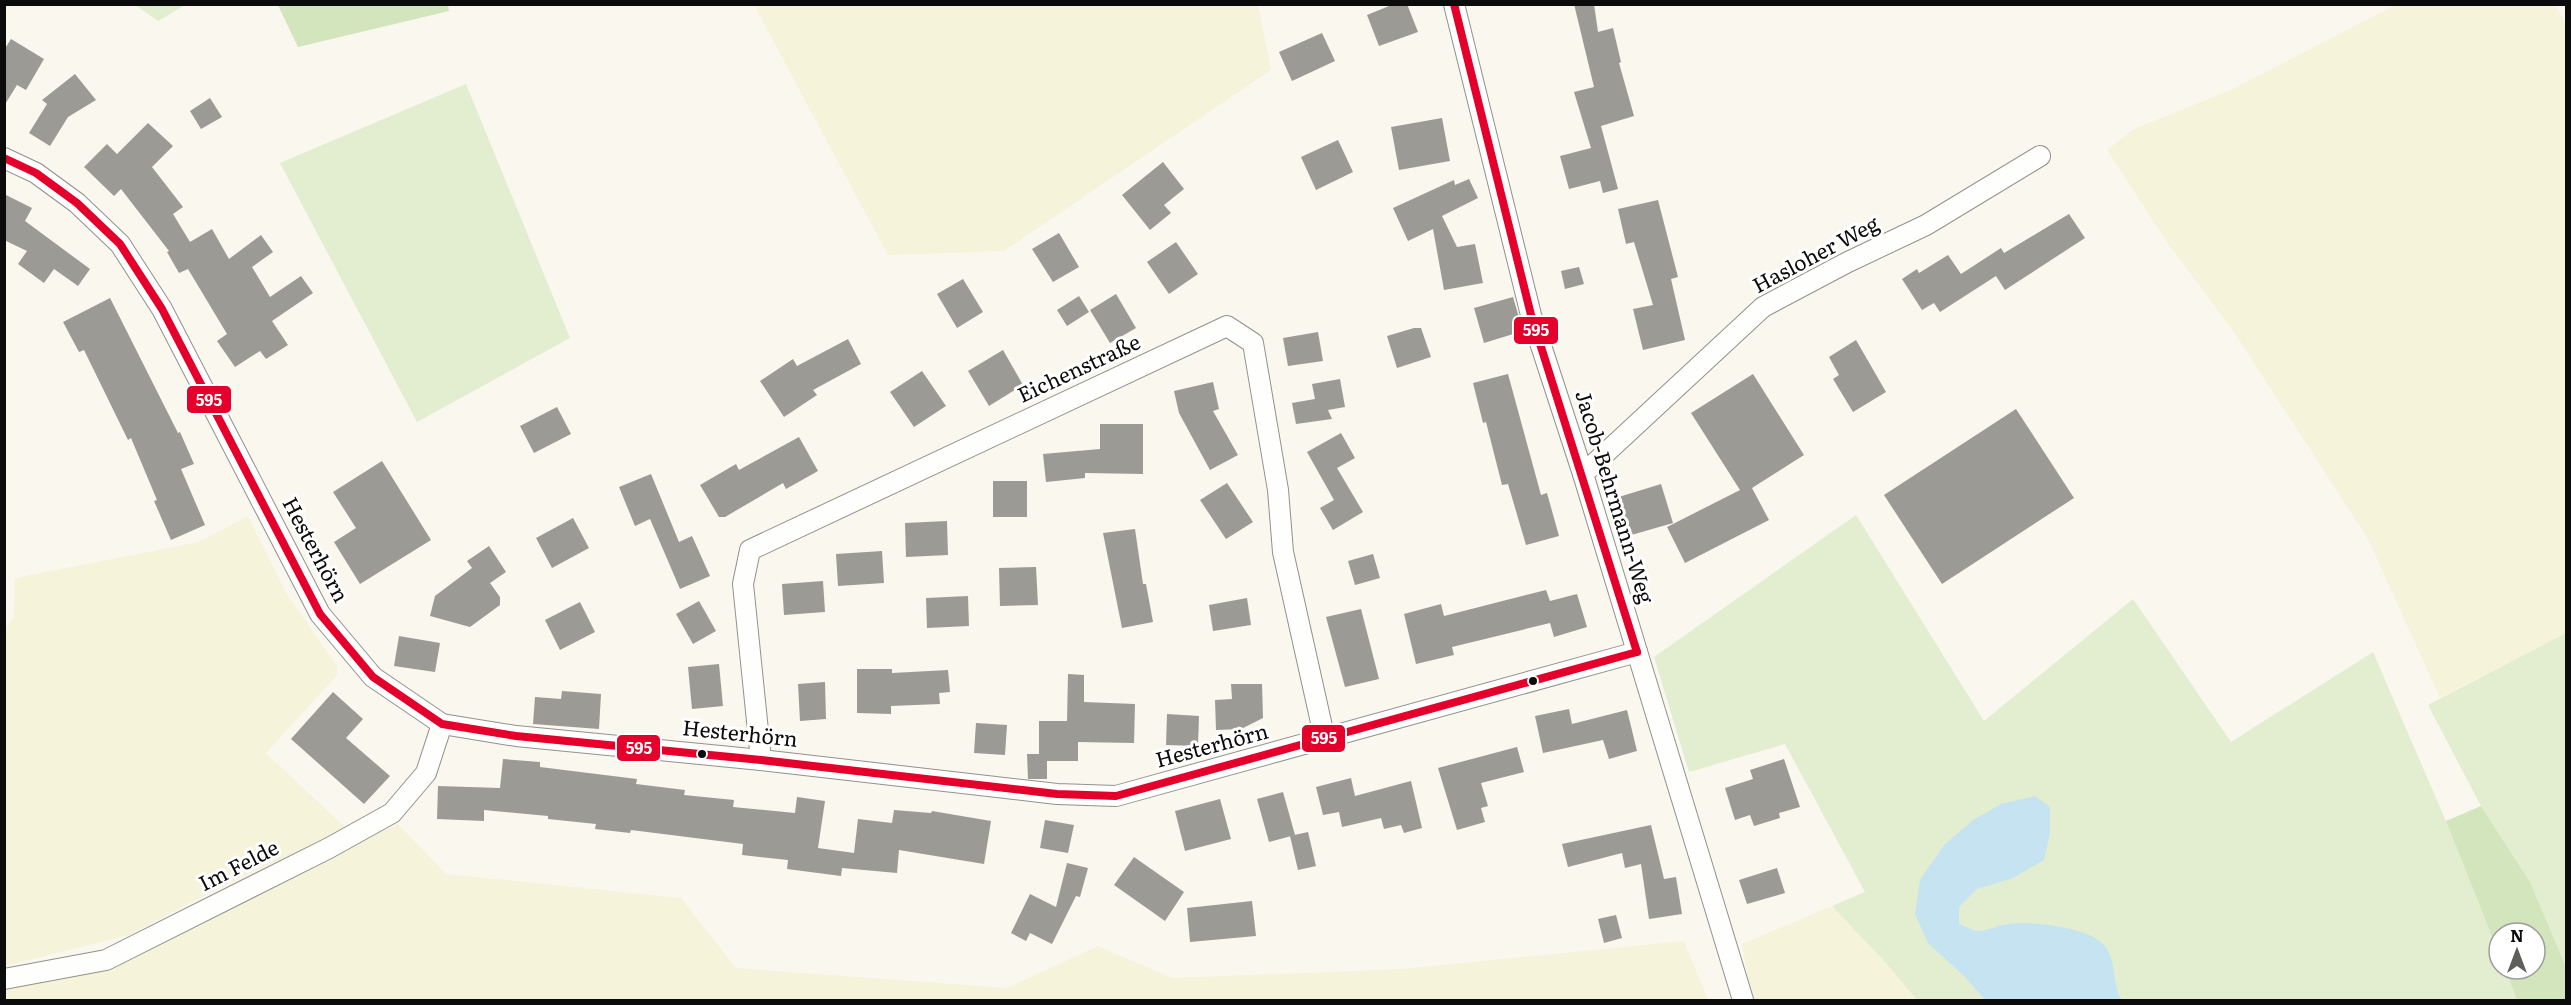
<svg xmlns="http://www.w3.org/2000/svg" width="2571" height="1005" viewBox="0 0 2571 1005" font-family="Literata,serif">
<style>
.farmland{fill:#f6f3db}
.green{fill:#e2eecf}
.forest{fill:#d2e5bc}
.water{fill:#c6e3f2}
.building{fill:#9c9a94}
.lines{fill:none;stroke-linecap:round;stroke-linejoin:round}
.street-casing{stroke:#92918d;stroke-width:22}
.street{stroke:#fefefc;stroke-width:20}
.bus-1-casing{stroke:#fff;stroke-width:12}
.bus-1{stroke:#e4002b;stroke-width:8}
.bus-dot{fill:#0b0b0b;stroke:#fff;stroke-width:2}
.labels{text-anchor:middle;stroke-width:6;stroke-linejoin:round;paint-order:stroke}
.street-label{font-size:21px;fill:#0b0b0b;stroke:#fff}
.line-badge{stroke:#fff;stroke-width:2}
.badge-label{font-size:16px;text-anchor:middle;font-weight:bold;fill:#fff}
</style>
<rect width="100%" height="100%" fill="#f9f7ee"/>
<g class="farmland">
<polygon points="754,5 1258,5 1271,70 1004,251 888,255"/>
<polygon points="2395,5 2555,5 2566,24 2566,633 2440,698 2368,539 2234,332 2169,245 2107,150 2134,129 2233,89"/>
<polygon points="248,516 286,593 337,666 337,675 266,753 347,829 219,888 129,935 5,966 4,629 14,618 15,578 199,542"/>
<polygon points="398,824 446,874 681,898 736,968 1007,988 1098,946 1172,978 1403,969 1684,941 1708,1000 5,1000 5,988 101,971 296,871"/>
<polygon points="1832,906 1887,964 1917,1000 1752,1000 1742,944"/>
</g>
<g class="green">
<polygon points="135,5 185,5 158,21"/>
<polygon points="466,84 570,338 417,422 280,163"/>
<polygon points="1856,515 1984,721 2133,599 2231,742 2373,652 2446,821 2499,954 2499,969 2505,969 2517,1000 1917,1000 1887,964 1832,906 1865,892 1785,744 1689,772 1654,657"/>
<polygon points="2566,633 2566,967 2530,882 2481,806 2428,705"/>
</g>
<g class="forest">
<polygon points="448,5 449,11 298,47 278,5"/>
<polygon points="2481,806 2530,882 2566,967 2566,1000 2517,1000 2505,969 2535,969 2535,933 2499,933 2499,954 2446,821"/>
</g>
<path class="water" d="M 2035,796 L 2050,807 L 2050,833 L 2044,860 L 2013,878 L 1977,889 L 1959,907 L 1959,924 C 1964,926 1971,930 1976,931 C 1986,932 1998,925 2008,924 C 2030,921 2087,927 2103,944 C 2118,959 2111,986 2122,1000 L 1985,1000 L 1966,978 L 1928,943 L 1915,914 L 1920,880 L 1944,845 L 1973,820 L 2001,804 Z"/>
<g class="building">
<polygon points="1394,4 1407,4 1418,32 1379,46 1367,15"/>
<polygon points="1574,4 1594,4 1598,32 1613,28 1621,62 1619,63 1634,116 1601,126 1618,189 1603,193 1600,181 1569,189 1560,156 1591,148 1574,92 1594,87"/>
<polygon points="1322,33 1335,61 1292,81 1279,52"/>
<polygon points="11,39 44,59 26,90 17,85 4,106 4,50"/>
<polygon points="75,74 96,100 68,117 50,146 29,133 47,104 42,100"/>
<polygon points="210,98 222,117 201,129 190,111"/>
<polygon points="1442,118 1450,161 1399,170 1391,127"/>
<polygon points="148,123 173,146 152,167 183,207 173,214 190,242 212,229 229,259 261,235 273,252 252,267 270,297 301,276 313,293 272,321 288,345 266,359 260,351 235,367 217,341 227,334 188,269 179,273 167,252 169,251 121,189 114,196 84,167 107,144 117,154"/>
<polygon points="1338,140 1353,172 1316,190 1301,157"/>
<polygon points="1163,162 1184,189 1164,205 1171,213 1150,230 1122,195"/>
<polygon points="1469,179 1478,198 1442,216 1457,247 1475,244 1483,283 1444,290 1433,229 1408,241 1393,208 1454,180 1455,185"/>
<polygon points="4,194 32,208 25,221 90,269 78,286 54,269 44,283 18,264 27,251 4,240"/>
<polygon points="1658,200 1678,277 1671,279 1685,340 1643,350 1633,309 1653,305 1634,242 1626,244 1618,209"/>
<polygon points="2069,214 2085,238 2005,290 1996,276 1940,312 1934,303 1922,310 1902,279 1917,269 1919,273 1948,255 1961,274 2001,248 2004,253"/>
<polygon points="1059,233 1079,267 1053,282 1032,249"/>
<polygon points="1176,242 1198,274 1169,294 1147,262"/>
<polygon points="1579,267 1584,284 1565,289 1561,271"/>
<polygon points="963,279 983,312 957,328 937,294"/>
<polygon points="1116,294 1136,328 1110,343 1090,310"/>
<polygon points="1079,296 1089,312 1067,326 1057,310"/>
<polygon points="1513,297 1523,331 1484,343 1474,308"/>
<polygon points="110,298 178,433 180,432 194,464 181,469 205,525 171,540 154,501 157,500 131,438 128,440 84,350 79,352 63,322"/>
<polygon points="1414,328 1421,328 1431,357 1397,368 1387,336"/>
<polygon points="1318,332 1323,361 1288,366 1283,338"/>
<polygon points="848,339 861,364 813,390 817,395 784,417 760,381 793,359 797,366"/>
<polygon points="1856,340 1886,392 1853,412 1833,379 1839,375 1829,357"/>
<polygon points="1003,350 1023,385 989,406 968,371"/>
<polygon points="922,371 946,406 914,427 890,392"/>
<polygon points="1508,374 1541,495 1547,493 1559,536 1526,545 1508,484 1502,485 1486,422 1483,423 1473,383"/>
<polygon points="1753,374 1804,455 1752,488 1769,520 1685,563 1667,527 1740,490 1691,413"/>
<polygon points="1340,379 1345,407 1328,410 1332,419 1296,424 1292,403 1315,399 1312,384"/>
<polygon points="1213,382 1219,409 1213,411 1238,455 1210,470 1179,413 1174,391"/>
<polygon points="557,407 571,434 534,453 520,426"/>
<polygon points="2016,409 2074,498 1942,584 1884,495"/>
<polygon points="1100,424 1143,424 1143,474 1085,473 1085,478 1046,482 1043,454 1100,449"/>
<polygon points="1341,433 1355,458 1337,468 1363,512 1333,530 1320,508 1334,500 1307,452"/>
<polygon points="799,437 818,471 786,489 783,483 725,517 719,517 700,485 736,464 739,470"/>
<polygon points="382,461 431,540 360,584 334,542 356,528 333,492"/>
<polygon points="651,474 679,542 692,536 710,576 680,589 650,519 635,526 619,487"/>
<rect x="993" y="481" width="34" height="36"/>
<polygon points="1227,483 1253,522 1226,539 1200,500"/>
<polygon points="1661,484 1673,523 1621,538 1609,500"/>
<polygon points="573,518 589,548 552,568 536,538"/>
<polygon points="947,521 948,555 906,557 905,523"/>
<polygon points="1135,529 1143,584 1146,584 1153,622 1122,628 1103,533"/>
<polygon points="489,546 506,572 490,583 500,597 500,605 470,627 430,616 435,596 472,568 467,561"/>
<polygon points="882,551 884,583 838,586 836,554"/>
<polygon points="1373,554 1380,578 1355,585 1348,561"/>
<polygon points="1036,567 1038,605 1000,606 999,568"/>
<polygon points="823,581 825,612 784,615 782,584"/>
<polygon points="1546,590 1550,601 1577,594 1587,627 1554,637 1550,623 1452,647 1454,655 1416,664 1404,614 1441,604 1444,616"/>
<polygon points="968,596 969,626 927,628 926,598"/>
<polygon points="1247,598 1251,625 1213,631 1209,605"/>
<polygon points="699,601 716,631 693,644 676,614"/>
<polygon points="580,602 595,632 560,650 545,620"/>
<polygon points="1361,609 1379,679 1345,687 1326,617"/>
<polygon points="399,636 440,643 435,672 394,666"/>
<polygon points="719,664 723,706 692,709 688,667"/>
<polygon points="857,669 892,669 892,673 948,670 950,692 939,693 940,704 891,706 891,714 857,713"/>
<polygon points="1068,674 1084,675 1084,702 1135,704 1134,743 1078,742 1078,761 1047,761 1047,779 1028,779 1027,754 1039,754 1039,721 1067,721"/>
<polygon points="825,682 826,719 800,721 798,684"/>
<polygon points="1231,684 1262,684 1263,718 1241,729 1216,730 1215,700 1232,699"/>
<polygon points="562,691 601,694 599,729 533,724 535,697 561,699"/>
<polygon points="333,692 363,719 346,738 390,776 364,804 291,739"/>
<polygon points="1569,709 1572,724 1627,710 1637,751 1609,759 1603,740 1543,753 1535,716"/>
<polygon points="1167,714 1199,716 1198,746 1166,745"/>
<polygon points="976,723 1007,725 1005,755 974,753"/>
<polygon points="1517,747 1524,772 1481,783 1488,806 1481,808 1485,822 1457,830 1438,768"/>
<polygon points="503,759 540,762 540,767 637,779 636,784 685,790 684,795 734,800 733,807 795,813 797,797 825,801 818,848 854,853 858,819 892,823 894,810 931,813 932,811 991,821 984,864 899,850 897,873 842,868 841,876 787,869 788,860 742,855 743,844 631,830 630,833 595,829 596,824 548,819 548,816 484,810 484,821 437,819 438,786 500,788"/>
<polygon points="1784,759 1800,807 1779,813 1780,818 1754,826 1750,815 1735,820 1725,788 1753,779 1750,770"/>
<polygon points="1351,778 1355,796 1411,781 1422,828 1404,833 1401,825 1384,829 1381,818 1342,827 1339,812 1323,815 1316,787"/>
<polygon points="1283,792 1295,835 1269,842 1257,799"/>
<polygon points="1220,799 1231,839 1185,851 1175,811"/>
<polygon points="1045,820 1074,825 1068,853 1040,848"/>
<polygon points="1651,825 1664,879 1676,877 1682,914 1649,919 1641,864 1625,868 1622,853 1568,867 1562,844"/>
<polygon points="1308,832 1316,866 1298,870 1290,836"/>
<polygon points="1134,857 1184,892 1165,921 1114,885"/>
<polygon points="1067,863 1088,868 1080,897 1076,896 1052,944 1030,933 1026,941 1011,933 1030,894 1056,907"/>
<polygon points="1777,868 1785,893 1747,904 1739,880"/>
<polygon points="1252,901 1256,936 1190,942 1187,908"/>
<polygon points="1616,915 1622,938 1604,943 1598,919"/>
</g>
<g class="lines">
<g class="street-casing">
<g id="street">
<polyline points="1454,4 1531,315 1583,474 1743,1000"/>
<polyline points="4,158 36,173 77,203 120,244 162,309 320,614 373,677 442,724 516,736 761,760 1057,794 1116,796 1637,652"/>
<polyline points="1583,474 1763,307 1848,262 1926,225 2040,156"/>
<polyline points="761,760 743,584 750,550 1227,326 1253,343 1278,490 1283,552 1325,740"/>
<polyline points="4,979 106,960 329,848 392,813 426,773 442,724"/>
</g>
</g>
<use href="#street" class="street"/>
<g class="bus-1-casing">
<g id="bus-1">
<polyline points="1454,4 1531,315 1637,652"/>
<polyline points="4,158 36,173 77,203 120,244 162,309 320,614 373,677 442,724 516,736 761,760 1057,794 1116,796 1637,652"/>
</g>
</g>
<use href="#bus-1" class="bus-1"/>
</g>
<g class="bus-dot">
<circle cx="1533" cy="681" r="5"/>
<circle cx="702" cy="754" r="5"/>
</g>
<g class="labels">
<g class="street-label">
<text transform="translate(1816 255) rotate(-28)" y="7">Hasloher Weg</text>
<text transform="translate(1079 369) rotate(-25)" y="7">Eichenstraße</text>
<text transform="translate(1614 497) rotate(73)" y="7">Jacob-Behrmann-Weg</text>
<text transform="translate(315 550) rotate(62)" y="7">Hesterhörn</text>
<text transform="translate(740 734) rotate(6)" y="7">Hesterhörn</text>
<text transform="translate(1212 746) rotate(-15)" y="7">Hesterhörn</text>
<text transform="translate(239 866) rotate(-27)" y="7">Im Felde</text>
</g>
</g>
<g class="line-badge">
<rect x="1513" y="316" width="46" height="29" rx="6" fill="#e4002b"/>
<rect x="186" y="385" width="46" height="29" rx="6" fill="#e4002b"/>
<rect x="1301" y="724" width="45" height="29" rx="6" fill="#e4002b"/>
<rect x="616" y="734" width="45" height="28" rx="6" fill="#e4002b"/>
</g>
<g class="badge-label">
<text x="1536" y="336">595</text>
<text x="209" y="406">595</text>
<text x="1324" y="744">595</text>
<text x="639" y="754">595</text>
</g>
<rect width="2571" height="1005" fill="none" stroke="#0b0b0b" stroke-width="12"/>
<g transform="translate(2517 951)"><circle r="28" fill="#ffffff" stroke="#9d9d9d" stroke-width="1.5"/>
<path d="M0-4.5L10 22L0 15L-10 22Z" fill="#5e5e5a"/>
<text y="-9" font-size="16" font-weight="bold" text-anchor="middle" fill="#0b0b0b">N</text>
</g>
</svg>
